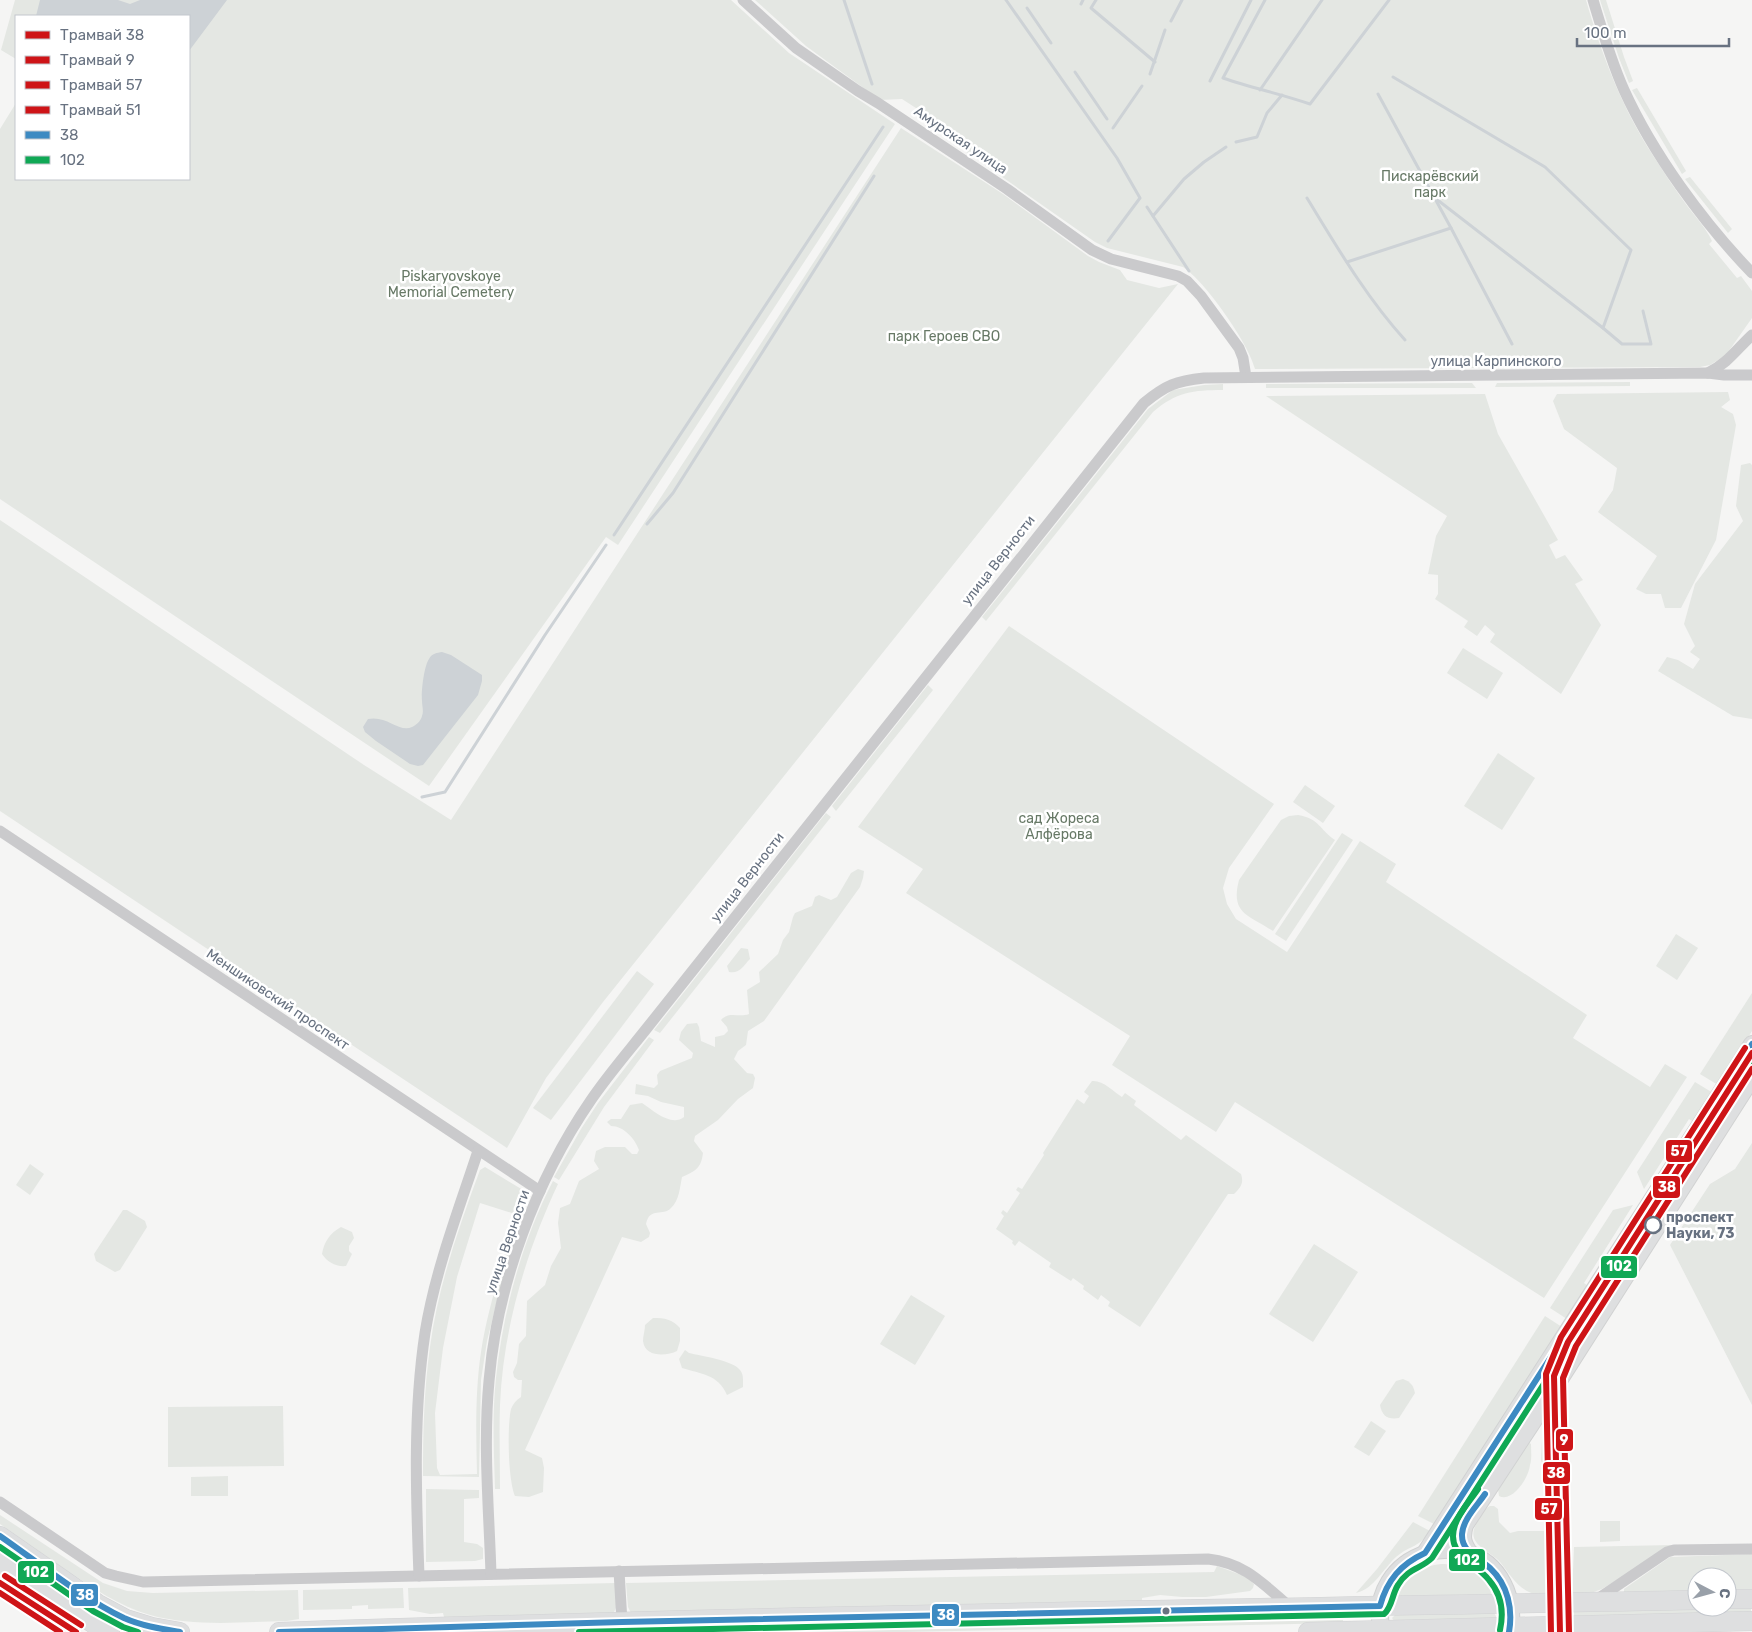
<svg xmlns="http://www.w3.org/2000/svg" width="1752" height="1632" viewBox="0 0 1752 1632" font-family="Rubik,sans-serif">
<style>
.green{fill:#e4e7e3;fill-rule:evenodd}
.water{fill:#cdd2d6}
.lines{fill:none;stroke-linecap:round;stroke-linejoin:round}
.stream{stroke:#cdd2d6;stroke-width:3}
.secondary-casing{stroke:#d1d2d2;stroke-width:18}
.primary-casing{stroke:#d2d3d4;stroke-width:20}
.street{stroke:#cacacc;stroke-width:11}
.secondary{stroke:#dedfe0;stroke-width:16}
.primary{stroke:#dedfe0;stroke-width:19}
.bus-1-casing{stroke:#fff;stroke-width:10}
.bus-2-casing{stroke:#fff;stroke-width:10}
.bus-1{stroke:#3d8ac2;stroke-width:6}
.bus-2{stroke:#10a855;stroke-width:6}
.tram-1-casing{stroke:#fff;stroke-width:10}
.tram-2-casing{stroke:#fff;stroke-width:10}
.tram-3-casing{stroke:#fff;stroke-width:10}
.tram-4-casing{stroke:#fff;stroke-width:10}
.tram-1{stroke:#ce1417;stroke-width:6}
.tram-2{stroke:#ce1417;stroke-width:6}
.tram-3{stroke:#ce1417;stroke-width:6}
.tram-4{stroke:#ce1417;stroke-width:6}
.stop-dot{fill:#fff;stroke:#687281;stroke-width:2.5}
.bus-dot{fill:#687281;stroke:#fff;stroke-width:2}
.labels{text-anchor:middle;stroke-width:5;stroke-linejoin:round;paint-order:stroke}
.street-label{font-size:14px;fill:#687281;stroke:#fff}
.park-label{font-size:14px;fill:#677966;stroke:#fff}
.stop-label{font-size:14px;font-weight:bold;fill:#687281;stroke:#fff;text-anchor:start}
.line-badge{stroke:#fff;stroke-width:2}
.badge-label{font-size:14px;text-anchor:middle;font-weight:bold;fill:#fff}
</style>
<rect width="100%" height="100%" fill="#f5f5f4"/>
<g class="green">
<polygon points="15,0 731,0 789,53 895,124 618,545 606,537 429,786 0,499 0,129 16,103 16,179 189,179 189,16 16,16 16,59 1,50"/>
<path d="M 755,0 L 1586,0 C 1602,56 1622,108 1654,157 C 1665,174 1676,191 1688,207 C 1697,219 1706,228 1712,241 L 1709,244 L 1737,278 L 1741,276 L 1752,291 L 1752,318 L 1726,355 L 1710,365 L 1700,367 L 1255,369 C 1249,344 1205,281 1183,267 L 1107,248 L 1095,242 L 965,151 L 953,132 L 902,99 L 880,100 L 806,46 Z"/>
<polygon points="1600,0 1606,0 1624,57 1633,81 1629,83 1619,58"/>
<polygon points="1637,88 1686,171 1682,174 1632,90"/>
<polygon points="901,128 1003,194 1088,256 1099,262 1120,270 1127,280 1159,288 1178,284 603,1002 546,1078 507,1148 0,811 0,520 364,765 451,820"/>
<polygon points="1690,177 1732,229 1728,233 1685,179"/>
<polygon points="1630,382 1630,386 1495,387 1497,383"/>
<polygon points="1472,383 1476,388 1266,388 1266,384"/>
<path d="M 1223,384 L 1223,390 C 1193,390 1176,392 1153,412 L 986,621 L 982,617 L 1148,409 L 1173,390 L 1204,385 Z"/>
<polygon points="1728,392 1730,400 1721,407 1733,414 1736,425 1716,540 1681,608 1665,608 1661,594 1646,594 1636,589 1657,556 1598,512 1613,490 1617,468 1564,429 1553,401 1557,394"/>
<polygon points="1485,394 1498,434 1558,540 1549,545 1556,559 1565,555 1583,580 1575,584 1601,625 1561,694 1490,642 1495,634 1485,625 1477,636 1464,627 1468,621 1435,599 1438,594 1438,575 1428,574 1436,536 1447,516 1266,396"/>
<polygon points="1750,463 1752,465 1752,719 1733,716 1658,671 1667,657 1678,660 1693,669 1700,659 1690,652 1695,646 1684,624 1695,584 1743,521 1736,506 1741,465"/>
<polygon points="1009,626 1274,804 1229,868 1223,888 1227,904 1236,919 1287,952 1360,841 1396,864 1386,882 1587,1015 1573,1038 1650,1087 1665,1064 1687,1077 1544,1298 1235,1102 1216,1132 1112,1065 1130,1036 906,893 923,869 858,827"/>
<polygon points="1463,648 1503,673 1487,699 1447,673"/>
<polygon points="928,685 933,690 836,811 832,806"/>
<polygon points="1498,753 1535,778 1502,830 1464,806"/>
<polygon points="1305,785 1335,806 1323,823 1293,802"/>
<polygon points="826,813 831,817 660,1033 654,1030"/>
<path d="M 1298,815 C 1320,819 1319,829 1335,840 L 1273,931 C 1249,915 1230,914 1239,880 L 1281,820 L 1289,816 Z"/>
<polygon points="1342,833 1353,840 1286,941 1275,934"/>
<path d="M 858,869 L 864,871 L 863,878 L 860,887 L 764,1021 L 748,1031 L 746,1045 L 738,1051 L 734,1059 L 747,1073 L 753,1074 L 755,1078 L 753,1088 L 738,1099 L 718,1120 L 695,1136 L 694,1141 L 703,1153 C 701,1169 695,1171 682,1177 C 680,1187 679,1201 671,1208 C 663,1217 650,1206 646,1224 L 650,1233 L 649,1237 L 641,1242 L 622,1237 L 525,1450 L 542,1458 L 544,1468 L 543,1492 L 529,1497 L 515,1496 C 508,1479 507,1427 511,1409 C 513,1404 516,1400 521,1397 L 522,1380 L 518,1380 L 514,1377 L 513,1372 L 517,1363 L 519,1344 L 526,1336 L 527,1301 L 545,1285 L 551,1266 L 561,1248 L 558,1223 L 560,1208 L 570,1204 L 579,1181 L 599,1169 L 594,1161 L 596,1151 L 605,1147 L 625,1147 L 632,1154 L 637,1154 L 639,1150 C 635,1139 624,1126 611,1126 L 607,1122 L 611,1119 L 621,1119 L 630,1105 L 642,1103 C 654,1111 671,1127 684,1117 L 684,1107 L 661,1102 L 648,1096 L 635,1094 L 636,1084 L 654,1088 L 658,1084 L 657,1075 L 660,1071 L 692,1058 L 693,1053 L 679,1040 L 681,1032 L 687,1024 L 697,1023 L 699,1027 L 701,1041 L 715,1047 L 715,1037 L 724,1035 L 728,1031 L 727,1027 L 721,1020 C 729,1011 739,1018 749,1014 L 747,990 L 760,982 L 759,972 L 778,954 L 783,940 L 789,932 L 793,917 L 795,913 L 812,906 L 815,897 L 819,895 L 831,900 L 837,897 L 851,873 Z"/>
<polygon points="1676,934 1698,948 1677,980 1656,966"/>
<path d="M 741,948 L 748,949 L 750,959 C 743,966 740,974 729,972 L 727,966 Z"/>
<polygon points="637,971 654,984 551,1120 533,1108"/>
<polygon points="1752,993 1752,1031 1718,1085 1700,1074"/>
<polygon points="649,1037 654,1040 604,1107 559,1180 554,1177 581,1129 598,1103"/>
<path d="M 1092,1081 C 1103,1080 1113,1091 1122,1097 L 1125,1093 L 1136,1101 L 1134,1105 L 1181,1140 L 1186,1135 L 1241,1174 C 1244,1183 1241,1187 1234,1194 L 1228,1194 L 1140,1327 L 1108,1306 L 1110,1302 L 1101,1295 L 1098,1300 L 1083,1289 L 1084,1286 L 1073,1278 L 1071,1281 L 1049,1267 L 1051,1263 L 1019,1241 L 1015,1246 L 1012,1243 L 1013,1241 L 996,1229 L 1004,1216 L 1001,1213 L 1003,1210 L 1007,1213 L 1020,1193 L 1016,1190 L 1018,1187 L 1022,1189 L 1044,1155 L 1043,1153 L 1077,1099 L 1084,1104 L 1089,1096 L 1084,1092 Z"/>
<polygon points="1695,1082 1713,1093 1694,1122 1689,1119 1644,1189 1637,1172"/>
<polygon points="1752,1143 1752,1405 1670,1245 1710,1184 1735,1169"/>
<polygon points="30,1164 44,1174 30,1195 16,1185"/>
<path d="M 485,1167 L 523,1190 L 528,1194 L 529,1198 L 502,1281 L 487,1341 L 481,1380 L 479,1477 L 423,1476 C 423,1433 424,1390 430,1347 C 438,1286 459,1227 480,1170 ZM 480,1203 L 518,1215 C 504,1260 488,1305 481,1352 C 475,1392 476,1434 477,1474 L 440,1475 L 437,1468 L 435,1413 L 443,1348 L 457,1277 Z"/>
<path d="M 553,1181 L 558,1184 C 526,1252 503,1329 500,1405 C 499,1433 500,1461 500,1489 L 495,1489 C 494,1453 492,1415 496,1378 C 503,1311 522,1241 553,1181 Z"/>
<polygon points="1633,1205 1584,1283 1588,1286 1567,1319 1550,1308 1613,1210"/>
<polygon points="123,1210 127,1210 145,1221 147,1227 120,1270 115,1272 96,1261 94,1254"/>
<path d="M 341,1227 L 352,1232 L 354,1238 L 349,1246 L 349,1251 L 352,1254 L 346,1266 C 336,1267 327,1262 322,1254 C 324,1242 330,1233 341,1227 Z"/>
<polygon points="1314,1244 1358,1272 1313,1342 1269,1314"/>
<polygon points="911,1295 945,1316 915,1365 880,1344"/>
<polygon points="1545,1316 1562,1327 1434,1524 1418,1516"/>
<path d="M 653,1318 C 665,1318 672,1319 680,1328 L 680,1341 L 677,1351 C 667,1356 645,1358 643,1341 C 643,1336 645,1330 645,1325 Z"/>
<path d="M 685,1350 L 689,1353 C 701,1356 731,1360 739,1369 C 744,1373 743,1381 743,1387 L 727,1395 C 718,1374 701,1374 682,1368 L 679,1359 Z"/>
<path d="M 1403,1379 C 1411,1382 1413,1385 1415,1393 L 1399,1418 C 1388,1420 1382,1416 1380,1405 L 1396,1381 Z"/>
<polygon points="283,1406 284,1466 168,1467 168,1407"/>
<polygon points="1551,1407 1552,1467 1546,1467 1541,1461 1543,1419"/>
<polygon points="1371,1421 1386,1431 1369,1456 1354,1447"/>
<path d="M 1528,1442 L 1531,1444 C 1531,1451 1532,1459 1530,1465 C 1529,1477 1513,1503 1499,1496 L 1498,1489 Z"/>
<polygon points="228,1476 228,1496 191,1496 191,1477"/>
<polygon points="426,1489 479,1490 479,1498 464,1499 464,1542 477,1544 483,1548 483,1559 475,1561 426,1562"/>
<path d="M 1490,1506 L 1494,1506 L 1498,1509 L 1499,1522 L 1510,1533 L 1518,1531 L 1554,1531 L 1556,1594 C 1547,1594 1537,1596 1529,1592 C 1516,1586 1509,1573 1500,1562 C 1488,1549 1463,1544 1478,1521 C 1481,1515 1484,1509 1490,1506 Z"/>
<path d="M 0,1515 L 103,1583 L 127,1591 L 153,1593 L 298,1590 L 299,1619 L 287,1621 C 241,1622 194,1627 150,1615 C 119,1606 93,1588 66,1570 C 44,1555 22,1539 0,1524 Z"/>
<polygon points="1600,1521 1620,1521 1620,1541 1600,1542"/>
<path d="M 1413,1522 L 1430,1531 C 1419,1548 1410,1545 1396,1557 C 1383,1569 1374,1589 1356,1593 L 1377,1569 Z"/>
<polygon points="1673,1545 1602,1589 1588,1594 1572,1594 1574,1547"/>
<polygon points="1752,1554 1752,1590 1727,1591 1727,1577 1697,1577 1697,1591 1624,1593 1624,1589 1670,1557"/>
<path d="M 1441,1564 C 1459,1564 1488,1572 1491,1593 L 1490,1595 L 1399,1596 L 1397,1594 C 1402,1575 1423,1566 1441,1564 Z"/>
<polygon points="1217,1566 1247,1577 1254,1584 1253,1588 1250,1591 1206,1597 1182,1597 1160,1595 1142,1598 1142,1604 631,1613 628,1607 626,1583 1214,1572"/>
<polygon points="615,1583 617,1606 613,1614 444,1617 443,1613 430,1614 409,1610 408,1588"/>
<polygon points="403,1588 404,1608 368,1609 368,1605 352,1606 352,1609 303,1610 303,1590"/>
<polygon points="1751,1608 1751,1612 1574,1616 1574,1611"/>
<polygon points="1494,1613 1496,1616 1496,1618 1395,1622 1392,1618 1395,1615"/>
<polygon points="1343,1617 1343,1623 905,1632 564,1632"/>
</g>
<g class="water">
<polygon points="40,0 118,0 130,4 140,0 227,0 189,51 189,16 36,16"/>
<path d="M 442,652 L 451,655 L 482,675 L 482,681 L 478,695 L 423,765 L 418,766 L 410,764 L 376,741 L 365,732 L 363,727 L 368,719 C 387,715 399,733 412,727 C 416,725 421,721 422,716 C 424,711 422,706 422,701 C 421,692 424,666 429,659 C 432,653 437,653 442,652 Z"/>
</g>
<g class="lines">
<g class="stream">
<polyline points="844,0 872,84"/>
<polyline points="1006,0 1117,158 1140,198 1108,241"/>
<polyline points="1096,0 1091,8 1155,62"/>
<path d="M 1265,0 L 1223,78 C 1252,88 1281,94 1310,104 L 1389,0"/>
<polyline points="1081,4 1083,0"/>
<polyline points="1027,8 1051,43"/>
<polyline points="1171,21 1182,0"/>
<polyline points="1075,72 1107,119"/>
<polyline points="1150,74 1165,30"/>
<polyline points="1393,77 1545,167 1631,250 1603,328 1435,198"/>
<polyline points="1210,81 1251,0"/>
<polyline points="1260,90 1322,0"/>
<polyline points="1378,94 1451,228 1512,344"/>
<polyline points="1113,128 1142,86"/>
<polyline points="1236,142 1257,137 1267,113 1282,95"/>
<path d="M 1307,198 C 1337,247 1366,297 1405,340"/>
<polyline points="1147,207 1189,271"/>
<polyline points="1153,216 1184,179 1204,162 1226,147"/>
<polyline points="1347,262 1451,228"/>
<polyline points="1603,328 1622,344 1651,344 1643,311"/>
<polyline points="647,524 673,493 874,176"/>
<polyline points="614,535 883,127"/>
<polyline points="422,797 445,792 545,635 606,545"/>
</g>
<g class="secondary-casing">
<g id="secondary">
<polyline points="1425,1553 1752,1044"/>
<path d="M 1471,1555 C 1463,1544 1461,1538 1465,1525 L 1532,1423 L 1752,1078"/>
<path d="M 1382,1632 C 1363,1553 1476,1516 1506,1590 C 1511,1603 1513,1618 1509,1632"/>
</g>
</g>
<g class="primary-casing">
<g id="primary">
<polyline points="0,1536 98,1604 126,1619 152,1627 180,1632"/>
<polyline points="0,1562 97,1626 110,1632"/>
<polyline points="1727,1599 1752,1599"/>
<path d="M 279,1632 C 752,1616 1224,1609 1697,1600"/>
<polyline points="1308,1632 1752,1621"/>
</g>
</g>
<g class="street">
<polyline points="743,0 796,48 858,91 878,103 1007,189 1092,250 1111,259 1178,276 1187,281 1201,296 1239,348 1243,358 1246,377"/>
<path d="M 1593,0 C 1602,30 1611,61 1624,90 C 1653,154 1703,222 1752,273"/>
<path d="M 1708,373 C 1728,363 1736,350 1752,335"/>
<polyline points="0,831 540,1191"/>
<path d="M 0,1502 L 105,1573 L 116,1576 L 143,1582 L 1208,1559 C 1245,1563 1263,1584 1290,1607"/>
<polyline points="619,1571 622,1622"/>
<path d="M 491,1574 C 489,1510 483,1445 489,1381 C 497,1284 536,1180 591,1100 C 608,1075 628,1052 647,1028 L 1144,403 C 1166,385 1176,381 1204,378 L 1708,373 L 1724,375 L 1752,375"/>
<path d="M 419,1576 C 416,1495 413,1413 425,1333 C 435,1271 458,1212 478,1151"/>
<polyline points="1596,1600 1667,1552 1674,1550 1752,1549"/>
</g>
<use href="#secondary" class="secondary"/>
<use href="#primary" class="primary"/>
<g class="bus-1-casing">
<g id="bus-1">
<path d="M 1485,1494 C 1477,1506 1463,1519 1462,1534 C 1461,1552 1479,1558 1490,1568 C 1508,1585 1513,1609 1509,1632"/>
<path d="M 0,1536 C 39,1563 82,1598 124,1618 C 142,1626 162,1629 180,1632"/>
<path d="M 279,1632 L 622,1622 L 1380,1606 C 1387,1580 1401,1564 1425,1553 L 1752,1044"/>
</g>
</g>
<g class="bus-2-casing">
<g id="bus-2">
<path d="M 1478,1489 C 1470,1501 1459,1512 1455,1525 C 1445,1555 1474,1561 1489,1580 C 1501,1594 1504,1612 1500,1630"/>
<polyline points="0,1547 93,1611 123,1627 138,1632"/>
<path d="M 579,1632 L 1384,1614 C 1392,1608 1392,1594 1398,1585 C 1408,1568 1421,1569 1432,1558 L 1752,1060"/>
</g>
</g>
<use href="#bus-1" class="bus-1"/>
<use href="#bus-2" class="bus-2"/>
<g class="tram-1-casing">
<g id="tram-1">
<polyline points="0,1583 76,1632"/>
<polyline points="1560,1632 1554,1376 1568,1342 1752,1053"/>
</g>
</g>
<g class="tram-2-casing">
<g id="tram-2">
<polyline points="0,1593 60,1632"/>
<polyline points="1569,1632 1563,1378 1576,1346 1752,1069"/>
</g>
</g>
<g class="tram-3-casing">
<polyline id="tram-3" points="1551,1632 1546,1374 1561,1337 1745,1048"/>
</g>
<g class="tram-4-casing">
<polyline id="tram-4" points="5,1576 81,1625"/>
</g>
<use href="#tram-1" class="tram-1"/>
<use href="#tram-2" class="tram-2"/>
<use href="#tram-3" class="tram-3"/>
<use href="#tram-4" class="tram-4"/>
</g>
<circle class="stop-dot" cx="1653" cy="1225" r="8"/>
<circle class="bus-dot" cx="1166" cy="1611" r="4.5"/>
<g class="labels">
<g class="street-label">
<text transform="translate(961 140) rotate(34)" y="5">Амурская улица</text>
<text x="1496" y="366">улица Карпинского</text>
<text transform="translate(998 560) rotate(-52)" y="5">улица Верности</text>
<text transform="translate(747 877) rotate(-52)" y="5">улица Верности</text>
<text transform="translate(278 999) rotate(34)" y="5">Меншиковский проспект</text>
<text transform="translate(507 1242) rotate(-71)" y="5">улица Верности</text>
</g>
<g class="park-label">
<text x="1430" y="181">Пискарёвский<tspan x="1430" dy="16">парк</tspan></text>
<text x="451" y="281">Piskaryovskoye<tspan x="451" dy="16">Memorial Cemetery</tspan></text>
<text x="944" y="341">парк Героев СВО</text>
<text x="1059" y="823">сад Жореса<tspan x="1059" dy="16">Алфёрова</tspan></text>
</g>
<g class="stop-label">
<text x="1666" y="1222">проспект<tspan x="1666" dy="16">Науки, 73</tspan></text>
</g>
</g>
<g class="line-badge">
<rect x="1665" y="1139" width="28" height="24" rx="5" fill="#ce1417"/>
<rect x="1652" y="1175" width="29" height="24" rx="5" fill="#ce1417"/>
<rect x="1600" y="1255" width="38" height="24" rx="5" fill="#10a855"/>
<rect x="1555" y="1428" width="19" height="24" rx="5" fill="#ce1417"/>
<rect x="1542" y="1461" width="29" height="24" rx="5" fill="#ce1417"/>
<rect x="1534" y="1497" width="29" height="24" rx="5" fill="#ce1417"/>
<rect x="1448" y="1548" width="38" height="24" rx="5" fill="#10a855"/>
<rect x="17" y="1560" width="38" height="24" rx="5" fill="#10a855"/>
<rect x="70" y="1583" width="29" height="24" rx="5" fill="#3d8ac2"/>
<rect x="931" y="1603" width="29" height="24" rx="5" fill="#3d8ac2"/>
</g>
<g class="badge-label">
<text x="1679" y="1156">57</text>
<text x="1667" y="1192">38</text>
<text x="1619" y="1271">102</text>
<text x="1564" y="1445">9</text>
<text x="1556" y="1478">38</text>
<text x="1549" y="1514">57</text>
<text x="1467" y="1565">102</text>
<text x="36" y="1577">102</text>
<text x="85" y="1600">38</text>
<text x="946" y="1620">38</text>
</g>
<rect x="15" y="15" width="175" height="165" fill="#ffffff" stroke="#c3c7cd"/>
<rect x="25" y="31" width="25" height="8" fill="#ce1417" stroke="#c3c7cd"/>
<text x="60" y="40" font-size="15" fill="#687281">Трамвай 38</text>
<rect x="25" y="56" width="25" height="8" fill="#ce1417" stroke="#c3c7cd"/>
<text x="60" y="65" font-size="15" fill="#687281">Трамвай 9</text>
<rect x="25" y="81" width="25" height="8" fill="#ce1417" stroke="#c3c7cd"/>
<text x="60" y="90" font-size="15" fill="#687281">Трамвай 57</text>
<rect x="25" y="106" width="25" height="8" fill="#ce1417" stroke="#c3c7cd"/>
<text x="60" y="115" font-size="15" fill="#687281">Трамвай 51</text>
<rect x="25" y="131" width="25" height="8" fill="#3d8ac2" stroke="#c3c7cd"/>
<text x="60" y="140" font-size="15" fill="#687281">38</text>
<rect x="25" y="156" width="25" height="8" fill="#10a855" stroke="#c3c7cd"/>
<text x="60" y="165" font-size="15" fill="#687281">102</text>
<g transform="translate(1712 1592) rotate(96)"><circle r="24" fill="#ffffff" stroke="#c3c7cd"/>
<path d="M0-4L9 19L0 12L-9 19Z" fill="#99a0a9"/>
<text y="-8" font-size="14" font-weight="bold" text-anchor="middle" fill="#687281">С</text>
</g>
<path d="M1577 38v8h152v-8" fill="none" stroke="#687281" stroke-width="2.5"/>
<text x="1584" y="38" font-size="15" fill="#687281" stroke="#ffffff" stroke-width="4" paint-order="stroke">100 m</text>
</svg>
